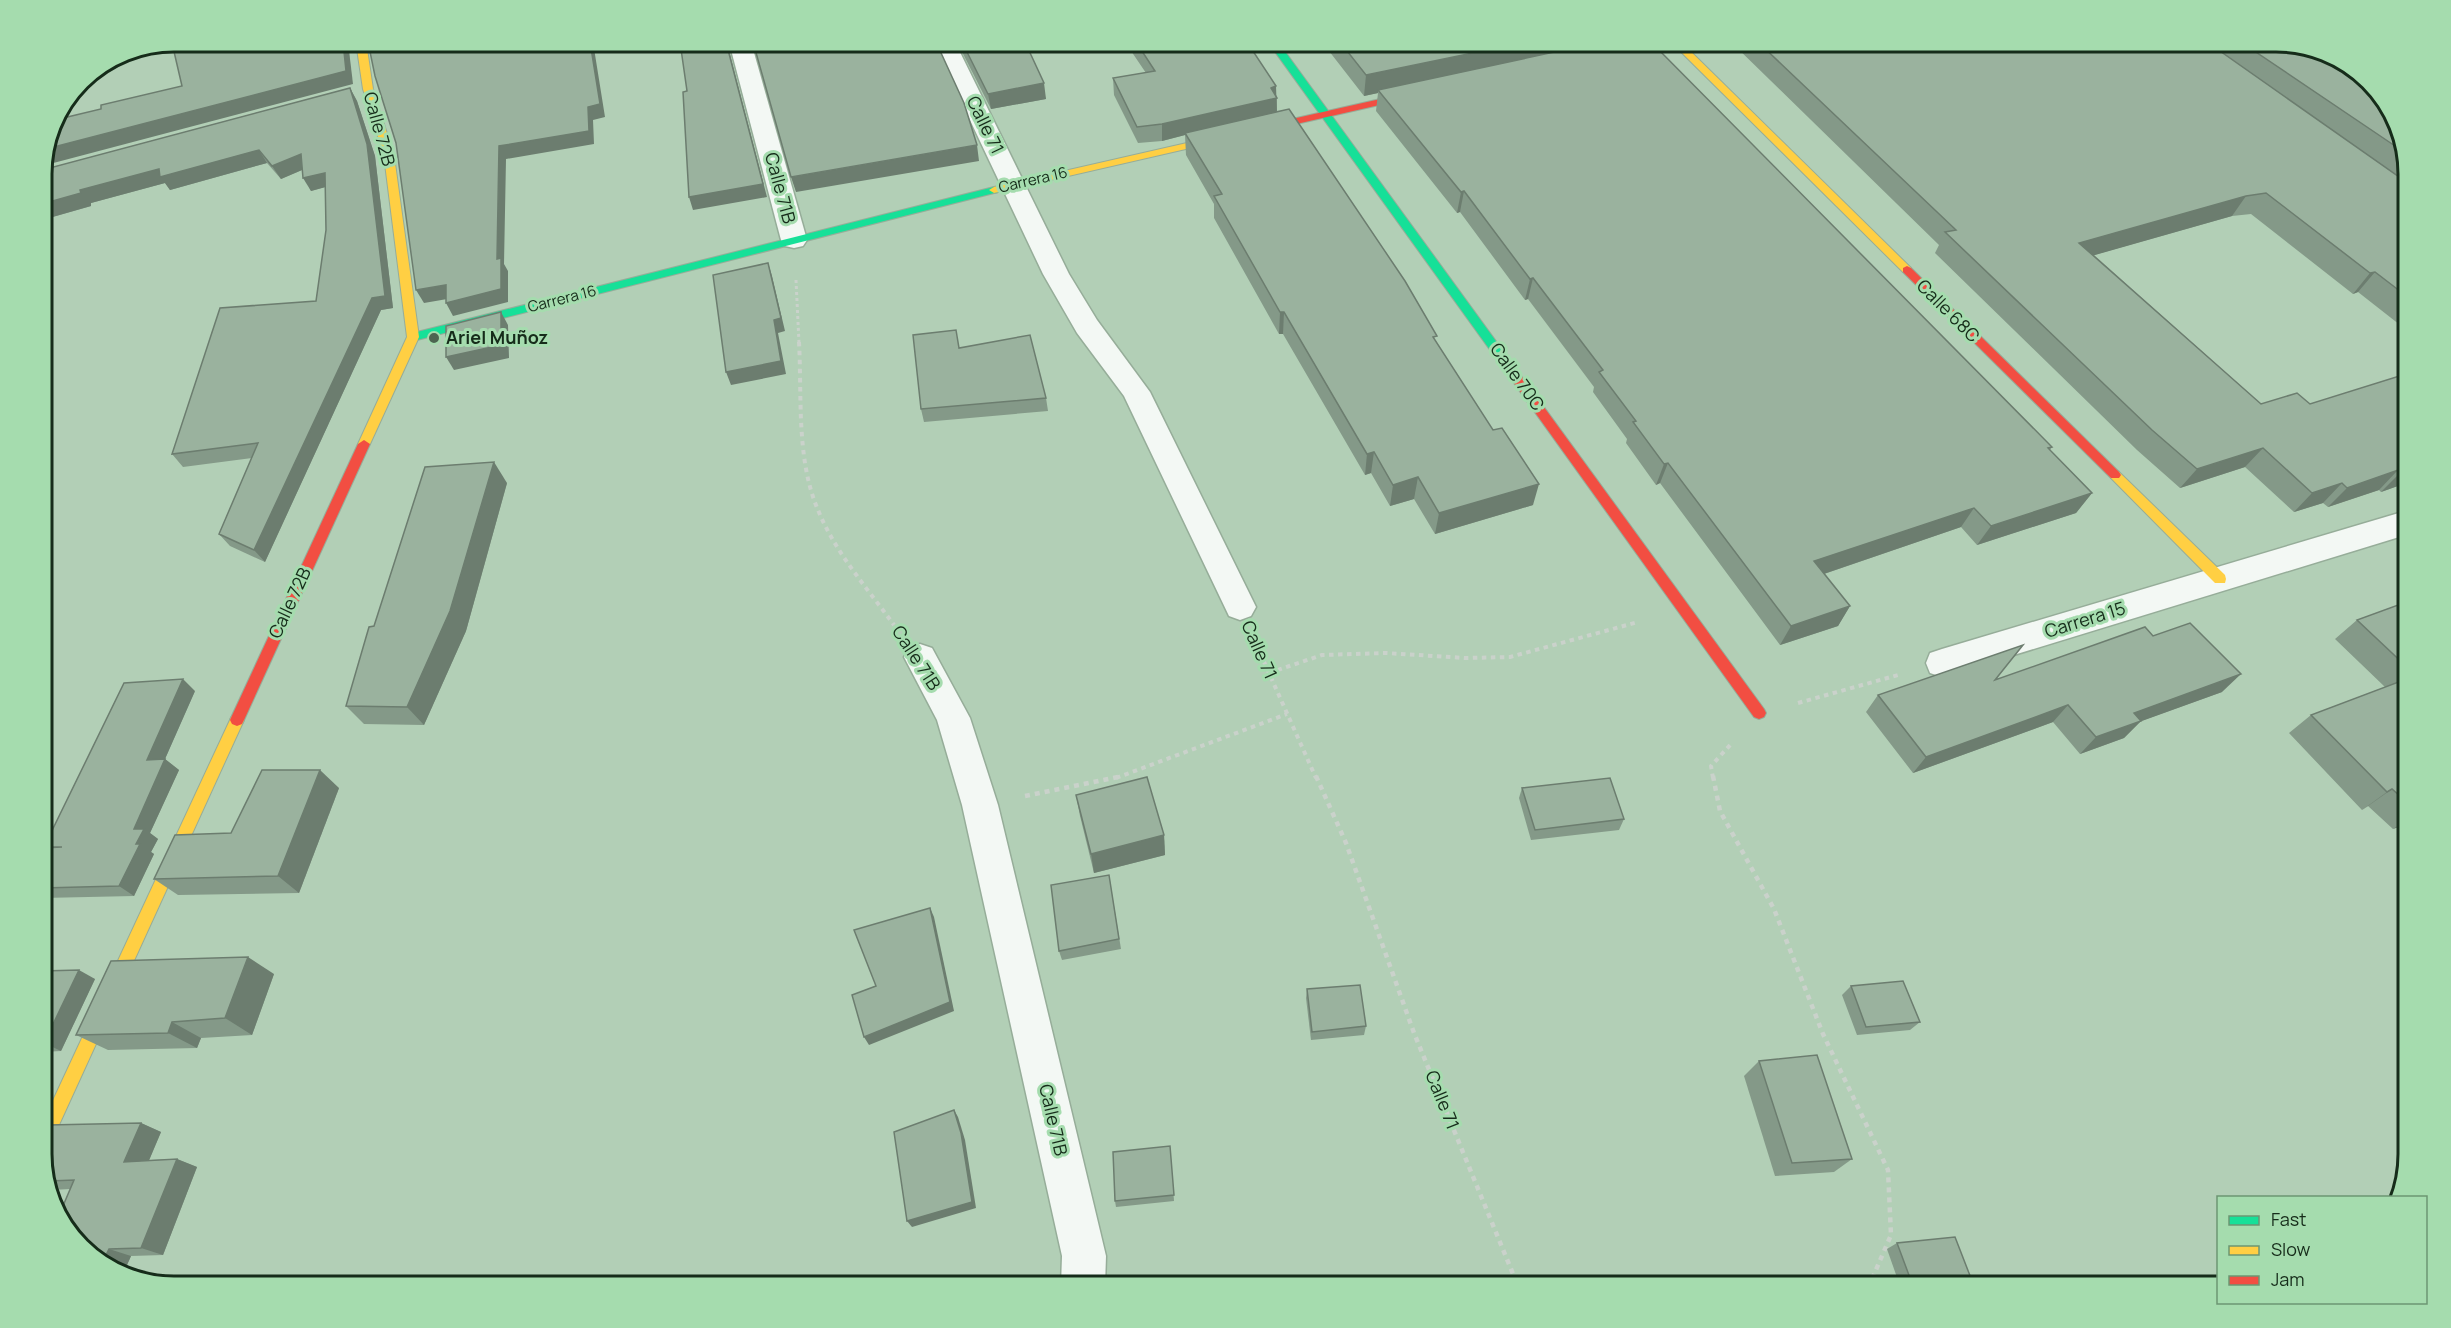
<svg xmlns="http://www.w3.org/2000/svg" width="2451" height="1328" viewBox="0 0 2451 1328" font-family="Manrope,sans-serif">
<style>
.lines{fill:none;stroke-linecap:round;stroke-linejoin:round}
.street-casing{stroke:#96ad99;stroke-width:3}
.fast-casing{stroke:#96ad99;stroke-width:2}
.slow-casing{stroke:#96ad99;stroke-width:2}
.jam-casing{stroke:#96ad99;stroke-width:2}
.path-far2{stroke:#cad2cb;stroke-width:3;stroke-dasharray:3 3;stroke-linecap:butt}
.path-far1{stroke:#cad2cb;stroke-width:4;stroke-dasharray:4.5 4.5;stroke-linecap:butt}
.path{stroke:#cad2cb;stroke-width:4.5;stroke-dasharray:5 5;stroke-linecap:butt}
.street{fill:#f3f8f4;fill-rule:evenodd}
.fast{fill:#16e098;fill-rule:evenodd}
.slow{fill:#ffcf43;fill-rule:evenodd}
.jam{fill:#f24e42;fill-rule:evenodd}
.wall{fill:#849988}
.shaded-wall{fill:#6c7d6f}
.building{fill:#9ab29e;stroke:#6c7d6f;stroke-width:1.5}
.poi-dot{fill:#4d6551;stroke:#a5dcae;stroke-width:2}
.labels{text-anchor:middle;stroke-width:6;stroke-linejoin:round;paint-order:stroke}
.far-street-label{font-size:15px;fill:#162c1a;stroke:#a5dcae}
.street-label{font-size:18px;fill:#162c1a;stroke:#a5dcae}
.poi-label{font-size:18px;font-weight:bold;fill:#162c1a;stroke:#a5dcae;text-anchor:start}
.rim{fill:none;stroke:#162c1a;stroke-width:3}
</style>
<rect width="100%" height="100%" fill="#b2cfb6"/>
<g class="lines">
<g class="street-casing">
<g id="street">
<polygon points="729,42 751,42 807,240 803,246 794,248 785,246 781,240"/>
<polygon points="933,42 955,42 1069,274 1097,320 1150,392 1256,607 1251,616 1240,620 1229,616 1124,396 1077,333 1043,274"/>
<polygon points="2409,510 2409,534 1942,677 1930,673 1926,663 1930,653 1942,649"/>
<polygon points="920,644 932,648 970,718 998,805 1106,1256 1105,1286 1061,1286 1062,1256 962,805 937,720 904,657 908,648"/>
</g>
</g>
<g class="fast-casing">
<g id="fast">
<polygon points="1268,42 1278,42 1514,366 1514,372 1506,372"/>
<polygon points="1645,42 1663,42 1608,56 1603,53"/>
<polygon points="994,187 998,188 998,192 413,341 407,337 413,333"/>
</g>
</g>
<g class="slow-casing">
<g id="slow">
<polygon points="356,42 366,42 373,89 394,156 419,337 370,444 364,448 358,444 407,337 384,156 363,89"/>
<polygon points="1671,42 1681,42 1911,268 1911,272 1903,272"/>
<polygon points="1222,135 1225,136 1225,140 994,193 989,190 994,187"/>
<polygon points="2115,470 2119,472 2225,575 2226,579 2225,583 2215,583 2111,478 2109,475"/>
<polygon points="237,714 242,716 244,720 48,1149 42,1151 42,1124 230,720 232,716"/>
</g>
</g>
<g class="jam-casing">
<g id="jam">
<polygon points="1420,90 1425,93 1423,95 1222,141 1217,138 1222,135"/>
<polygon points="1907,266 1911,268 2119,472 2121,475 2119,478 2111,478 1903,272 1903,268"/>
<polygon points="1510,365 1514,366 1764,709 1766,713 1764,717 1759,719 1754,717 1506,372 1506,366"/>
<polygon points="364,440 370,444 244,720 242,724 237,726 232,724 230,720 358,444"/>
</g>
</g>
<polyline class="path-far2" points="796,280 799,343"/>
<g class="path-far1">
<path d="M 799,342 C 802,396 796,459 818,510 C 835,552 867,588 894,625"/>
<polyline points="1256,644 1316,778"/>
<polyline points="1269,673 1322,655 1386,653 1465,658 1510,657 1638,622"/>
<polyline points="1798,703 1898,675"/>
<polyline points="1116,778 1287,714"/>
<polyline points="1713,778 1711,766 1731,744"/>
</g>
<g class="path">
<polyline points="1316,776 1346,843 1414,1033 1518,1286"/>
<polyline points="1713,776 1720,811 1774,909 1823,1034 1888,1170 1891,1235 1869,1286"/>
<polyline points="1025,796 1123,776"/>
</g>
<use href="#street" class="street"/>
<use href="#fast" class="fast"/>
<use href="#slow" class="slow"/>
<use href="#jam" class="jam"/>
</g>
<g class="wall">
<polygon points="957,42 1025,42 1046,99 991,109"/>
<polygon points="1125,42 1247,42 1277,98 1277,112 1436,342 1533,505 1435,534 1414,499 1390,506 1371,473 1365,475 1283,334 1279,334 1214,218 1214,204 1186,155 1185,135 1162,141 1138,143 1114,95 1113,78 1146,73"/>
<polygon points="1322,42 1651,42 2052,447 2050,450 2092,493 2076,513 1977,545 1961,527 1824,574 1850,606 1838,626 1780,645 1660,483 1656,485 1626,443 1627,439 1593,392 1594,387 1528,299 1525,300 1460,212 1457,213 1376,111 1378,93 1364,96"/>
<polygon points="1731,42 2276,42 2387,101 2409,166 2409,332 2358,292 2353,294 2251,214 2232,216 2094,255 2261,404 2310,404 2409,373 2409,482 2381,492 2379,490 2328,507 2323,503 2294,512 2245,467 2180,488 2137,450 1935,253 1939,245"/>
<polygon points="350,88 357,101 375,156 393,308 381,310 265,562 230,546 219,534 252,458 183,467 172,454 316,301 326,230 325,187 311,191 302,170 281,179 267,163 170,190 165,183 91,203 91,206 42,220 42,224 42,170"/>
<polygon points="960,347 1046,398 1048,411 924,422 921,409"/>
<polygon points="507,483 466,631 424,725 364,724 346,706 374,626"/>
<polygon points="2409,601 2409,823 2393,829 2368,806 2362,810 2289,733 2311,715 2385,687 2335,639 2357,620"/>
<polygon points="2153,636 2222,692 2141,721 2124,738 2080,754 2053,722 1913,773 1866,712 1878,695 1995,680"/>
<polygon points="195,691 165,759 179,770 150,833 158,839 151,852 154,854 134,896 42,898 42,848 45,848 44,847"/>
<polygon points="339,788 299,893 178,895 154,879 231,833"/>
<polygon points="1522,788 1624,819 1619,830 1531,840 1519,798"/>
<polygon points="1076,795 1164,835 1165,855 1094,873 1080,816"/>
<polygon points="1109,875 1121,949 1062,960 1059,951"/>
<polygon points="42,971 95,979 61,1051 42,1052"/>
<polygon points="274,974 252,1035 201,1038 197,1048 108,1050 76,1035"/>
<polygon points="1851,986 1920,1022 1910,1030 1857,1035 1842,995"/>
<polygon points="1307,989 1366,1026 1364,1035 1311,1040 1306,998"/>
<polygon points="1759,1061 1852,1159 1834,1172 1775,1176 1744,1076"/>
<polygon points="141,1123 161,1132 149,1160 177,1159 197,1167 163,1255 131,1256 123,1274 70,1189 52,1190 42,1162"/>
<polygon points="1170,1146 1174,1201 1116,1207 1115,1201"/>
<polygon points="1897,1243 1974,1286 1900,1286 1887,1249"/>
</g>
<g class="shaded-wall">
<polygon points="343,42 348,42 353,84 42,166 46,149"/>
<polygon points="590,42 593,42 605,117 593,120 594,144 506,159 504,264 508,271 508,302 453,316 446,303 497,259 499,146"/>
<polygon points="726,42 728,42 727,43 767,197 693,210 689,197"/>
<polygon points="1526,42 1618,42 1378,90 1378,93 1364,96 1366,75"/>
<polygon points="1044,83 1046,99 991,109 988,94"/>
<polygon points="1276,86 1277,114 1185,133 1185,135 1162,141 1162,124"/>
<polygon points="350,88 357,101 375,156 393,308 381,310 265,562 254,550 372,298"/>
<polygon points="977,145 979,161 796,192 791,177"/>
<polygon points="259,150 267,163 170,190 165,183 91,203 91,206 42,220 42,224 42,204 80,190 159,169"/>
<polygon points="301,154 309,167 281,179 272,166"/>
<polygon points="325,173 333,185 311,191 303,178"/>
<polygon points="1464,191 1460,212 1457,213 1461,192"/>
<polygon points="2246,196 2232,216 2067,263 2079,243"/>
<polygon points="768,263 772,276 785,331 778,333 786,374 731,385 726,372 774,320"/>
<polygon points="2375,272 2358,292 2353,294 2370,273"/>
<polygon points="1533,278 1528,299 1525,300 1530,279"/>
<polygon points="446,285 453,298 424,303 416,290"/>
<polygon points="501,312 508,325 509,358 454,370 446,357"/>
<polygon points="1280,312 1284,312 1283,334 1279,334"/>
<polygon points="2263,448 2245,467 2180,488 2197,469"/>
<polygon points="1374,452 1371,473 1365,475 1367,454"/>
<polygon points="494,462 507,483 466,631 424,725 407,707"/>
<polygon points="1668,463 1660,483 1656,485 1664,464"/>
<polygon points="2398,470 2379,490 2328,507 2347,488"/>
<polygon points="2409,470 2409,482 2381,492 2401,472"/>
<polygon points="1418,477 1414,499 1390,506 1393,485"/>
<polygon points="2342,483 2323,503 2294,512 2312,493"/>
<polygon points="1539,484 1533,505 1435,534 1439,513"/>
<polygon points="2092,493 2076,513 1977,545 1991,526"/>
<polygon points="1974,508 1961,527 1803,581 1814,561"/>
<polygon points="1850,606 1838,626 1780,645 1791,626"/>
<polygon points="2241,674 2222,692 2117,730 2134,713"/>
<polygon points="183,679 195,691 161,768 165,759 179,770 150,833 158,839 151,852 154,854 134,896 119,886 136,844 134,829 147,760"/>
<polygon points="2068,705 2053,722 1913,773 1926,757"/>
<polygon points="2141,721 2124,738 2080,754 2096,737"/>
<polygon points="320,770 339,788 299,893 278,876"/>
<polygon points="2392,789 2368,806 2362,810 2387,792"/>
<polygon points="2409,819 2409,823 2393,829"/>
<polygon points="1164,835 1165,855 1094,873 1091,854"/>
<polygon points="930,908 934,917 954,1011 869,1045 864,1037"/>
<polygon points="248,957 274,974 252,1035 225,1018"/>
<polygon points="79,970 95,979 61,1051 44,1043"/>
<polygon points="172,1022 201,1038 197,1048 168,1033"/>
<polygon points="954,1110 958,1117 965,1140 976,1208 912,1227 907,1221"/>
<polygon points="141,1123 161,1132 145,1170 124,1162"/>
<polygon points="177,1159 197,1167 163,1255 141,1248"/>
<polygon points="109,1249 131,1256 123,1274 116,1272 103,1261"/>
</g>
<g class="building">
<polygon points="175,42 343,42 346,71 46,149 52,124 55,120 101,109 101,105 182,86 172,43"/>
<polygon points="368,42 590,42 600,104 588,107 589,131 499,146 497,259 501,258 501,289 446,303 446,285 416,290 396,143 375,76"/>
<polygon points="680,42 726,42 763,184 689,197 683,92 687,91"/>
<polygon points="787,42 936,42 964,103 977,145 791,177 755,49"/>
<polygon points="962,42 1025,42 1044,83 988,94"/>
<polygon points="1136,42 1247,42 1276,86 1271,88 1277,98 1162,124 1137,127 1113,78 1155,71"/>
<polygon points="1340,42 1526,42 1366,75"/>
<polygon points="1601,42 1651,42 2052,447 2048,448 2092,493 1991,526 1974,508 1814,561 1850,606 1791,626 1668,463 1664,464 1633,422 1636,421 1599,372 1603,370 1533,278 1530,279 1464,191 1461,192 1378,90"/>
<polygon points="1758,42 2207,42 2409,184 2409,298 2375,272 2370,273 2266,193 2246,196 2079,243 2261,404 2297,393 2310,404 2409,373 2409,470 2401,472 2398,470 2347,488 2342,483 2312,493 2263,448 2197,469 2152,430 1945,232 1956,230"/>
<polygon points="2241,42 2276,42 2335,56 2387,101 2404,152"/>
<polygon points="350,88 367,144 385,296 372,298 254,550 219,534 258,443 172,454 220,308 316,301 326,230 325,173 303,178 301,154 272,166 259,150 160,177 159,169 80,190 81,193 42,204 42,170"/>
<polygon points="1289,109 1405,281 1437,336 1433,337 1493,430 1502,428 1539,484 1439,513 1418,477 1393,485 1374,452 1367,454 1284,312 1280,312 1214,196 1222,194 1185,133"/>
<polygon points="768,263 781,318 774,320 781,361 726,372 713,275"/>
<polygon points="501,312 501,345 446,357 446,326"/>
<polygon points="956,330 959,348 1030,335 1046,398 921,409 913,335"/>
<polygon points="494,462 450,611 407,707 346,706 369,627 374,626 425,467"/>
<polygon points="2409,601 2409,669 2357,620"/>
<polygon points="2190,623 2241,674 2134,713 2141,721 2096,737 2068,705 1926,757 1878,695 2023,645 1995,680 2145,627 2153,636"/>
<polygon points="2409,678 2409,804 2392,789 2387,792 2311,715"/>
<polygon points="183,679 147,760 165,759 134,829 144,829 136,844 140,844 119,886 42,888 42,848 62,847 44,847 124,683"/>
<polygon points="262,770 320,770 278,876 154,879 175,835 231,833"/>
<polygon points="1147,777 1164,835 1091,854 1076,795"/>
<polygon points="1610,778 1624,819 1535,830 1522,788"/>
<polygon points="1109,875 1119,939 1059,951 1051,885"/>
<polygon points="930,908 950,1002 864,1037 852,995 876,986 854,930"/>
<polygon points="248,957 225,1018 172,1022 168,1033 76,1035 111,961"/>
<polygon points="79,970 44,1043 42,1043 42,971"/>
<polygon points="1903,981 1920,1022 1866,1027 1851,986"/>
<polygon points="1360,985 1366,1026 1312,1032 1307,989"/>
<polygon points="1817,1055 1852,1159 1792,1163 1759,1061"/>
<polygon points="954,1110 961,1133 972,1202 907,1221 894,1132"/>
<polygon points="141,1123 124,1162 177,1159 141,1248 109,1249 103,1261 65,1227 60,1213 74,1180 49,1181 42,1162 42,1138 48,1125"/>
<polygon points="1170,1146 1174,1195 1115,1201 1113,1152"/>
<polygon points="1955,1237 1974,1286 1913,1286 1897,1243"/>
</g>
<circle class="poi-dot" cx="434" cy="338" r="6"/>
<g class="labels">
<g class="far-street-label">
<text transform="translate(1033 180) rotate(-13)" y="5">Carrera 16</text>
<text transform="translate(562 299) rotate(-14)" y="5">Carrera 16</text>
</g>
<g class="street-label">
<text transform="translate(985 125) rotate(64)" y="6">Calle 71</text>
<text transform="translate(379 129) rotate(75)" y="6">Calle 72B</text>
<text transform="translate(780 188) rotate(75)" y="6">Calle 71B</text>
<text transform="translate(1948 311) rotate(45)" y="6">Calle 68C</text>
<text transform="translate(1517 377) rotate(54)" y="6">Calle 70C</text>
<text transform="translate(290 603) rotate(-65)" y="6">Calle 72B</text>
<text transform="translate(2085 620) rotate(-17)" y="6">Carrera 15</text>
<text transform="translate(1259 650) rotate(66)" y="6">Calle 71</text>
<text transform="translate(916 658) rotate(57)" y="6">Calle 71B</text>
<text transform="translate(1442 1100) rotate(68)" y="6">Calle 71</text>
<text transform="translate(1053 1120) rotate(77)" y="6">Calle 71B</text>
</g>
<g class="poi-label">
<text x="446" y="344">Ariel Muñoz</text>
</g>
</g>
<path d="M0 0H2451V1328H0ZM174 52H2276A122 122 0 0 1 2398 174V1154A122 122 0 0 1 2276 1276H174A122 122 0 0 1 52 1154V174A122 122 0 0 1 174 52Z" fill="#a5dcae" fill-rule="evenodd"/>
<path class="rim" d="M174 52H2276A122 122 0 0 1 2398 174V1154A122 122 0 0 1 2276 1276H174A122 122 0 0 1 52 1154V174A122 122 0 0 1 174 52Z"/>
<rect x="2217" y="1196" width="210" height="108" fill="#a5dcae" stroke="#6c9673" stroke-width="1.5"/>
<rect x="2229" y="1216" width="30" height="9" fill="#16e098" stroke="#6c9673" stroke-width="1.5"/>
<text x="2271" y="1226" font-size="18" fill="#162c1a">Fast</text>
<rect x="2229" y="1246" width="30" height="9" fill="#ffcf43" stroke="#6c9673" stroke-width="1.5"/>
<text x="2271" y="1256" font-size="18" fill="#162c1a">Slow</text>
<rect x="2229" y="1276" width="30" height="9" fill="#f24e42" stroke="#6c9673" stroke-width="1.5"/>
<text x="2271" y="1286" font-size="18" fill="#162c1a">Jam</text>
</svg>
